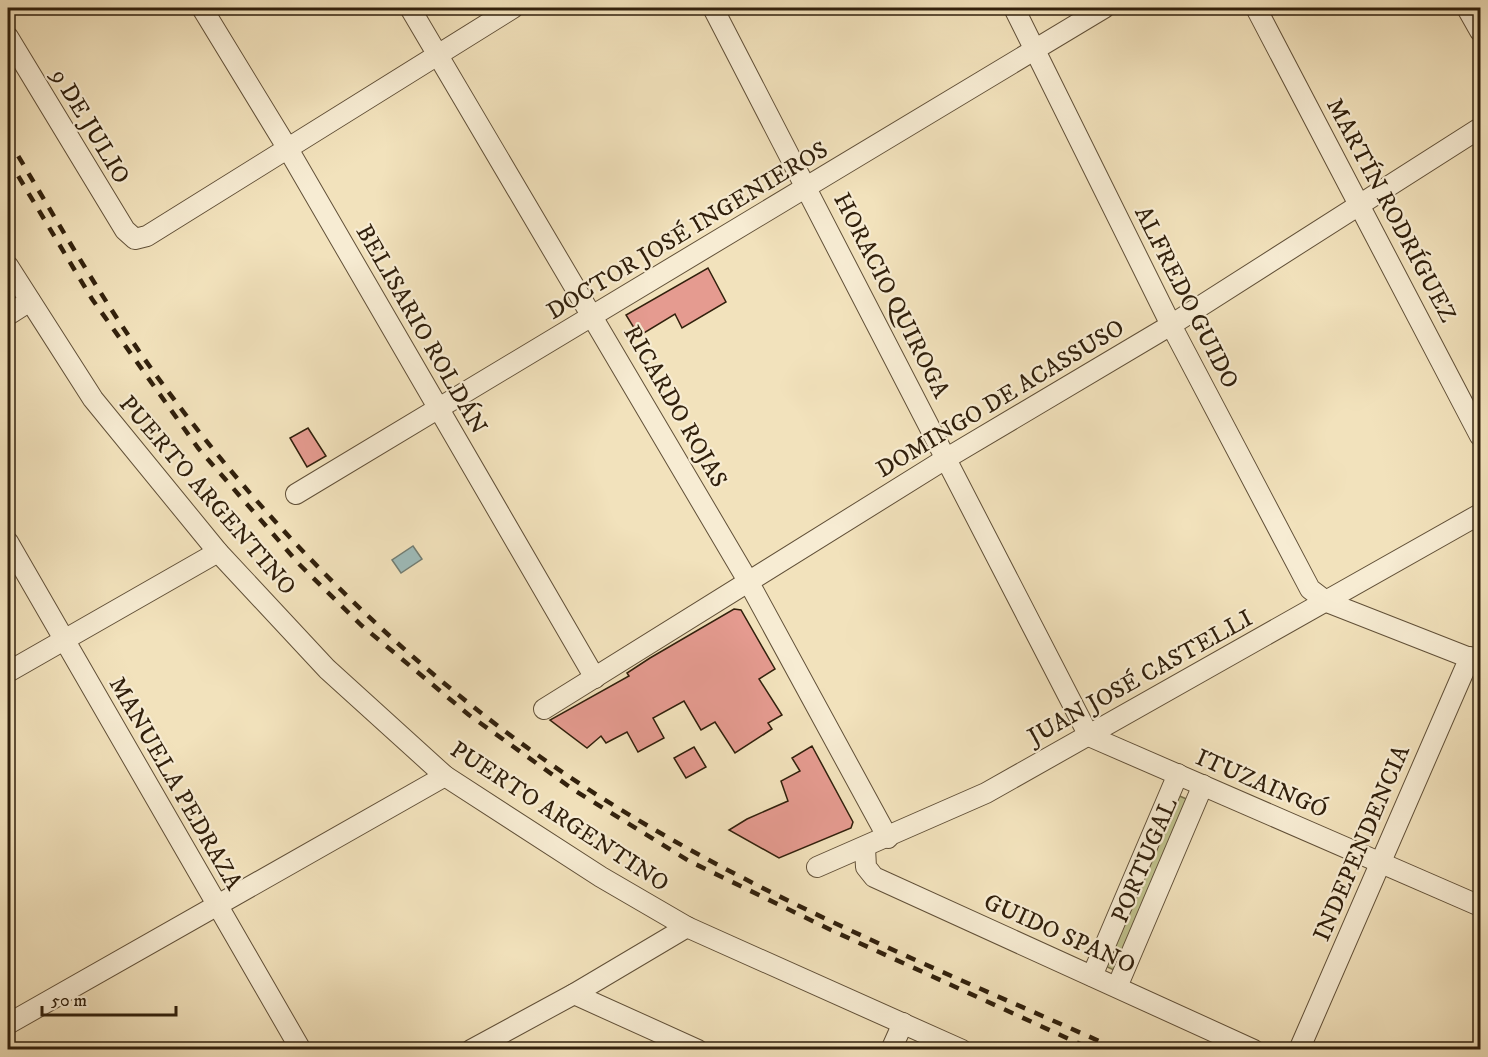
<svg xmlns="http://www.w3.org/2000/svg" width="1488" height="1057" viewBox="0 0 1488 1057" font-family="'IM FELL DW Pica',serif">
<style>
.green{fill:#c0c28d;stroke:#78714c;stroke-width:1.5}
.water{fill:#9ebcba;stroke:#727e74;stroke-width:1.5}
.building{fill:#e59b90;stroke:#31200c;stroke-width:1.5}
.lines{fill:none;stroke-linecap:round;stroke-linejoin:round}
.minor-casing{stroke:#615038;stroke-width:22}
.minor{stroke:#f7ecd3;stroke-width:20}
.rail{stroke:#31200c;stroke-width:4.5;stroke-dasharray:10 10;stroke-linecap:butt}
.labels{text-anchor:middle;stroke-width:4.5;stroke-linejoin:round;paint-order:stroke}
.street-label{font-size:24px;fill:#31200c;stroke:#f7ecd3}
</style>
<rect width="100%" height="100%" fill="#f2e2bc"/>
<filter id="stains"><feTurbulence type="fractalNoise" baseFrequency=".00333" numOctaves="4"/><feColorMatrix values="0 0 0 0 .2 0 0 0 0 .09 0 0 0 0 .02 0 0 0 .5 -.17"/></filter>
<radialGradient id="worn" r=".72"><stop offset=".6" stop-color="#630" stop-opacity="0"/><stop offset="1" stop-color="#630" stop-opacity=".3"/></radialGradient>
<polygon class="green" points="1175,794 1191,801 1118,972 1103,965"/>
<polygon class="water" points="413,546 422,559 401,573 392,560"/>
<g class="building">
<polygon points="708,268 726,302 682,328 675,314 639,336 626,315"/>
<polygon points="308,428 326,456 307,467 290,438"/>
<polygon points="734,609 741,610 775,669 759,679 782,715 768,723 772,729 735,753 715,722 701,730 684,701 653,718 664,738 638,752 627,732 606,743 601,736 587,748 550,720 629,676 627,673 650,658"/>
<polygon points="812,746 853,822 851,828 779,858 729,830 747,819 788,801 781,781 800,771 792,758"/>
<polygon points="694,747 706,767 686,778 674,758"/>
</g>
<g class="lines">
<g class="minor-casing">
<g id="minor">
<polyline points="202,8 288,149 595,678"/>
<polyline points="410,8 748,581 888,838"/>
<polyline points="713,8 1089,736"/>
<polyline points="1014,8 1171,325 1310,589 1327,602 1480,662"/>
<polyline points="1256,8 1480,436"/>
<polyline points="1467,8 1480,31"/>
<polyline points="8,37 125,230 135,239 147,236 513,8"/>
<polyline points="8,266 93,399 218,552 327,669 445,776 601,877 687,927 962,1050"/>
<polyline points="8,315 30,301"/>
<polyline points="296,494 1104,8"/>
<polyline points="8,542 301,1050"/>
<polyline points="8,672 218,552"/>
<polyline points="544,709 947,458 1171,325 1480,128"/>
<polyline points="1089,736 1480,906"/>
<polyline points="865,848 866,867 874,877 1254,1050"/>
<polyline points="817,867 986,793 1480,514"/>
<polyline points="1092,976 1178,774"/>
<polyline points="1117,987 1203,785"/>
<polyline points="574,994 698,1050"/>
<polyline points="8,1024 445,776"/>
<polyline points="471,1050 574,994 687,927"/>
<polyline points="891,1050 903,1023"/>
<polyline points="1299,1050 1470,657"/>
</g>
</g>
<use href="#minor" class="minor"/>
<g class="rail">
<path d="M 8,139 C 55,217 100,297 153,371 C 282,549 448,708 638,820 C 791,911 957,977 1119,1050"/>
<polyline points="8,159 92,299 198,448 300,565 361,625 469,715 574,790 689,861 831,930 1093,1050"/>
</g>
</g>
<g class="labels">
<g class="street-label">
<text transform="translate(91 126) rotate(59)" y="8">9 DE JULIO</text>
<text transform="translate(1392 210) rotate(62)" y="8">MARTÍN RODRÍGUEZ</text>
<text transform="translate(687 230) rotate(-31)" y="8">DOCTOR JOSÉ INGENIEROS</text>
<text transform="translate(892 295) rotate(63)" y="8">HORACIO QUIROGA</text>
<text transform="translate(1187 297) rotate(63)" y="8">ALFREDO GUIDO</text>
<text transform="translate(422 329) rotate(60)" y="8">BELISARIO ROLDÁN</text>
<text transform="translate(1000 398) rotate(-31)" y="8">DOMINGO DE ACASSUSO</text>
<text transform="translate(676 406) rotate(60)" y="8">RICARDO ROJAS</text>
<text transform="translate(208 495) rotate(49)" y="8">PUERTO ARGENTINO</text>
<text transform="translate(1140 677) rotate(-29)" y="8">JUAN JOSÉ CASTELLI</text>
<text transform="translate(176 783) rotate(60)" y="8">MANUELA PEDRAZA</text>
<text transform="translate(1262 783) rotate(23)" y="8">ITUZAINGÓ</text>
<text transform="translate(560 816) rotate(33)" y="8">PUERTO ARGENTINO</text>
<text transform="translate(1361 843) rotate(-67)" y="8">INDEPENDENCIA</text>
<text transform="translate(1144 860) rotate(-67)" y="8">PORTUGAL</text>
<text transform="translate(1060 933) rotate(24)" y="8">GUIDO SPANO</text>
</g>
</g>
<rect width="1488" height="1057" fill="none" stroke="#f2e2bc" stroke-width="30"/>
<rect x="9" y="9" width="1470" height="1039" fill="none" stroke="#31200c" stroke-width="3"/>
<rect x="15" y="15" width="1458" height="1027" fill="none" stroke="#31200c" stroke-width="1.5"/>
<path d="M42 1006v9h134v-9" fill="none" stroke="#31200c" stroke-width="3"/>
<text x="51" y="1006" font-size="18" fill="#31200c" stroke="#f7ecd3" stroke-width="4.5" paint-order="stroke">50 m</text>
<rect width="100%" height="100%" filter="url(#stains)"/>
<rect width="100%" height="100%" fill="url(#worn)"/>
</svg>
